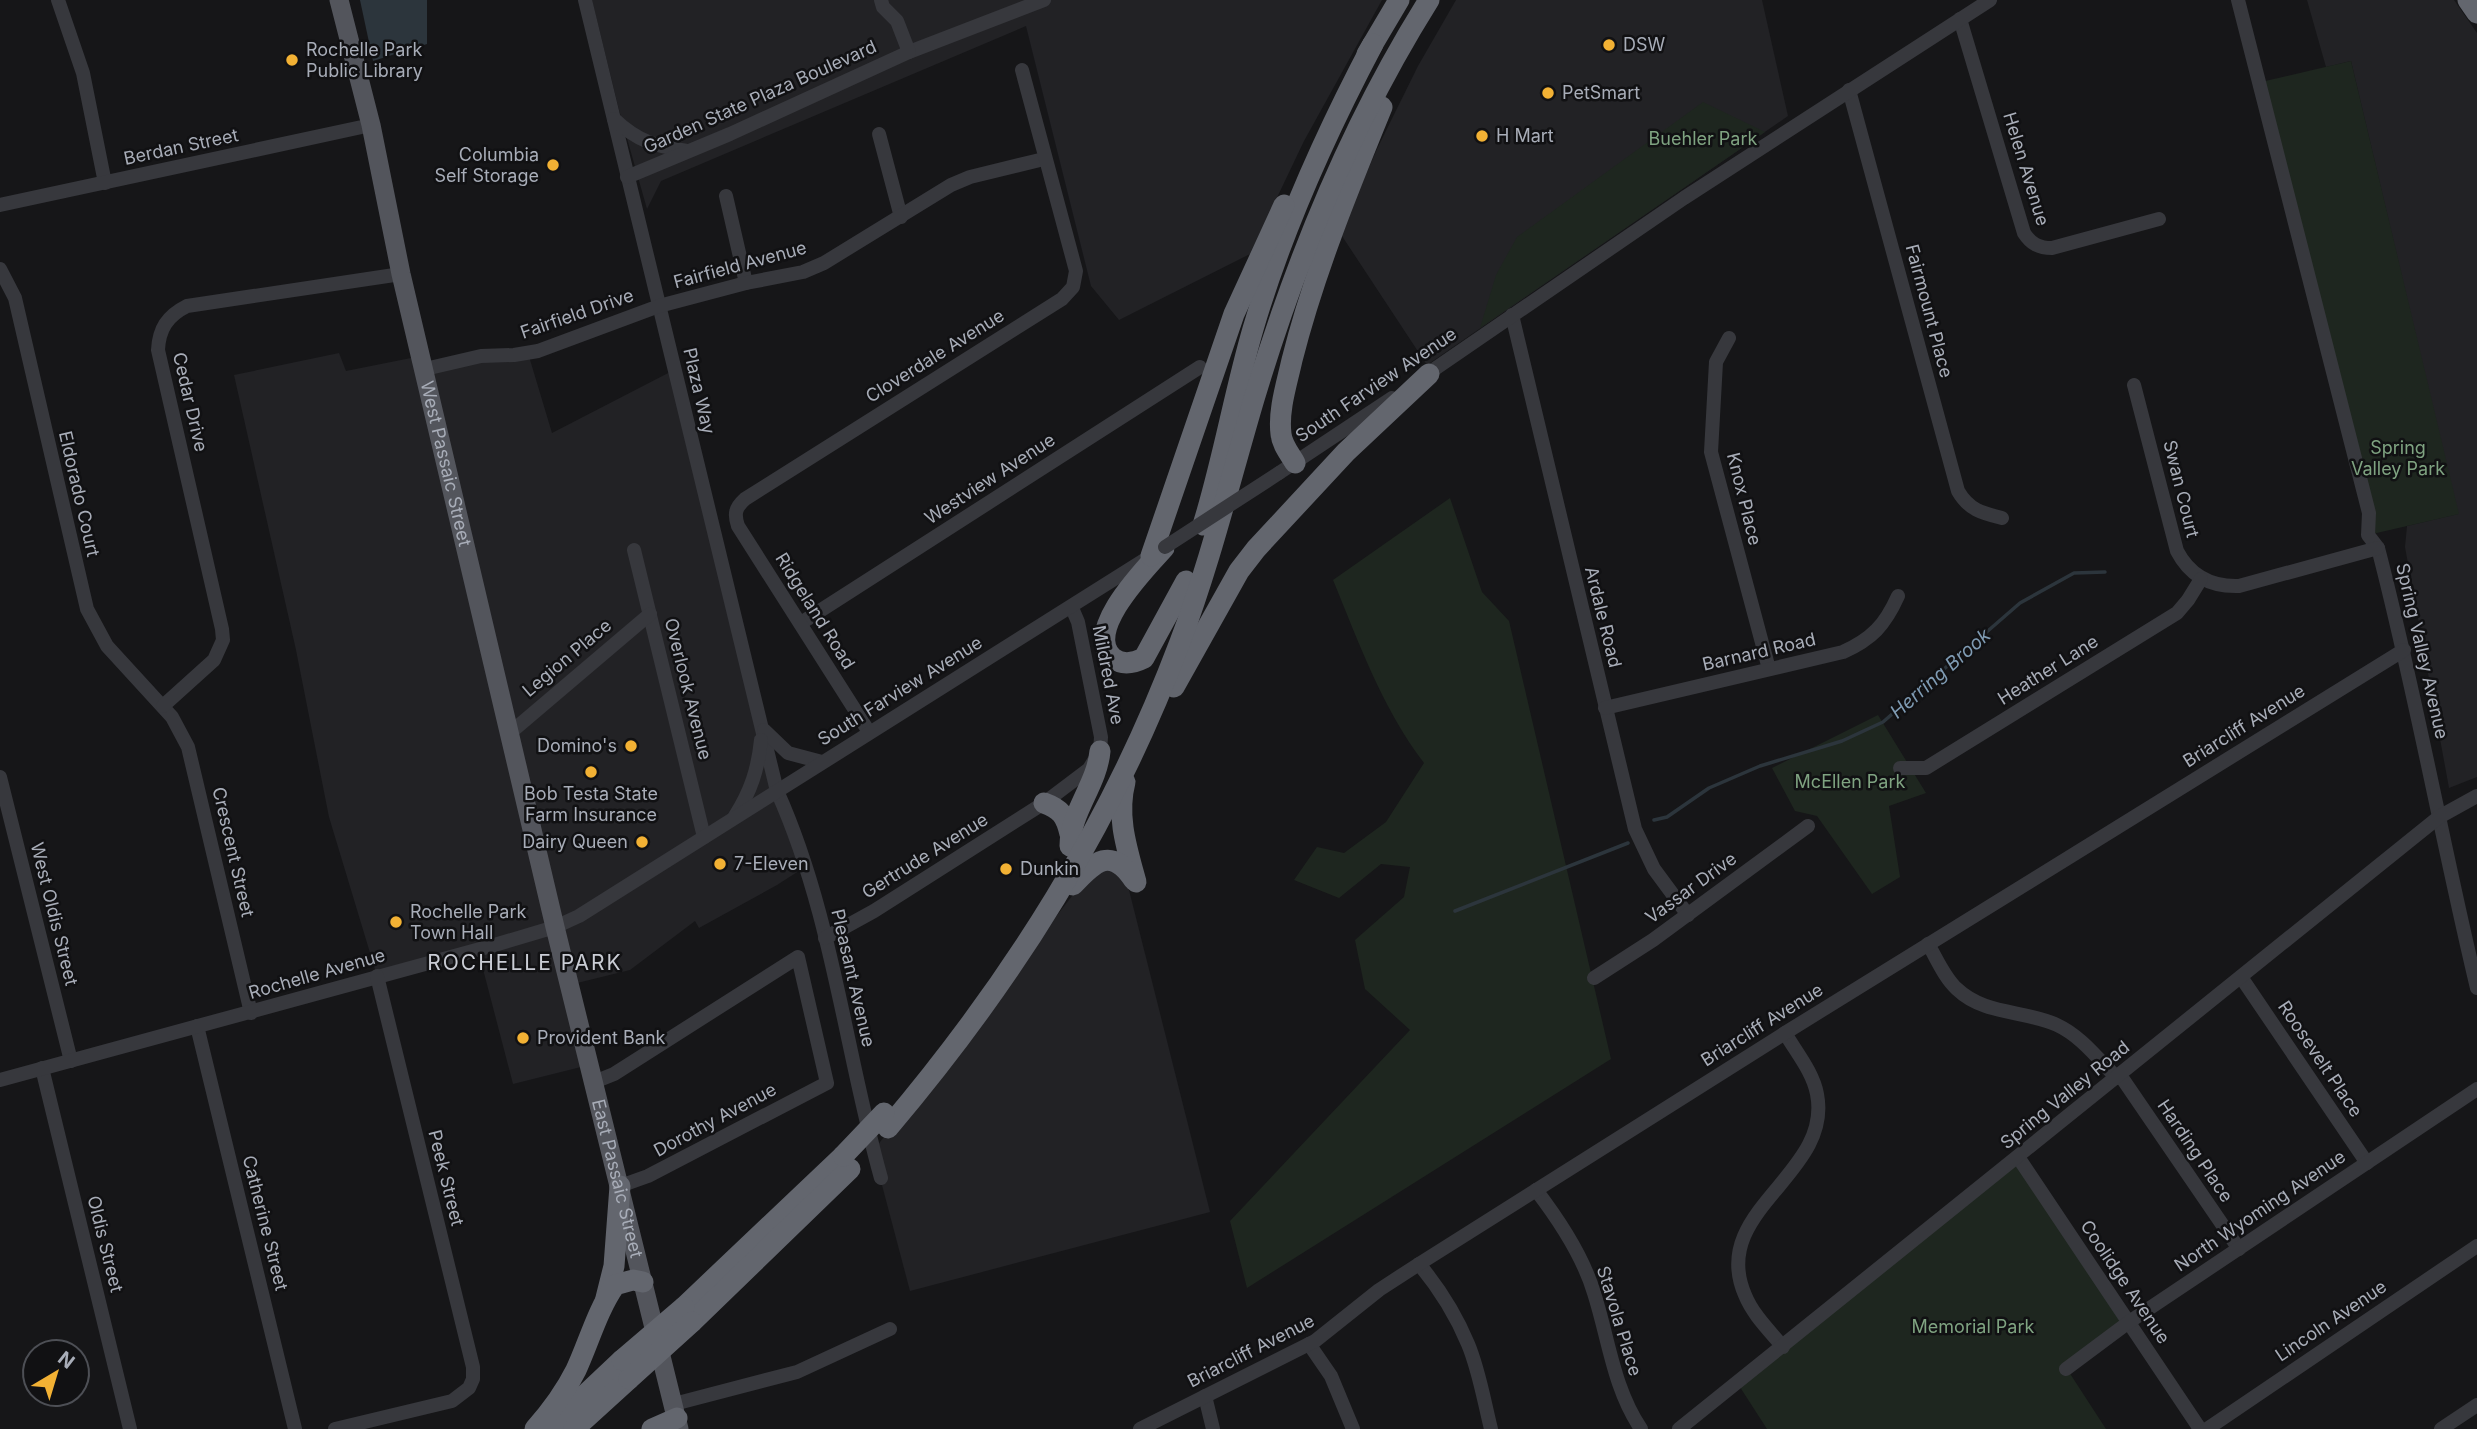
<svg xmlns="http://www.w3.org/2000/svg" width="2477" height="1429" viewBox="0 0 2477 1429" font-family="Inter,sans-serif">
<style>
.built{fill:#222225}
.green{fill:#1e261f}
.water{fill:#2c353c}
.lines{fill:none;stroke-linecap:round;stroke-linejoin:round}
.stream{stroke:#2c353c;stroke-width:3.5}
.minor{stroke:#37383d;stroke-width:14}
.major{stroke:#53555c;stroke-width:19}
.highway{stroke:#63666e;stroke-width:21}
.minor-bridge{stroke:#37383d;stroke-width:14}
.highway-bridge{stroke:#63666e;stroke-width:21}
.poi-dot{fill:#f2b134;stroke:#111113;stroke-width:2.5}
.labels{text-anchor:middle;stroke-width:5;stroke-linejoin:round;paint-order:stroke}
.poi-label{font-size:18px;fill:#a8adb8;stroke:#111113;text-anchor:start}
.street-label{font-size:18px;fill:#a8adb8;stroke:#111113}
.park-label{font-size:18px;fill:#7fa381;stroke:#111113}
.water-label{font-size:19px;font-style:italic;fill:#7f9bb3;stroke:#111113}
.quarter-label{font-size:21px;letter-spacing:2px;fill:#c9ccd4;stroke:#111113}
</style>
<rect width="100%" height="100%" fill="#161618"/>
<g class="built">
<polygon points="592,0 1382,0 1304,141 1250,254 1119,320 1091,286 1026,26 661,181 647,209 619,110"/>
<polygon points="1456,0 1762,0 1788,116 1427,365 1340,233 1377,149 1418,66"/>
<polygon points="2307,0 2454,0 2477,33 2477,777 2449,788 2405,547 2407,526 2458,514 2351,61 2326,67"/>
<polygon points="339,353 346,371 421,356 424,368 528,353 552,433 674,370 777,791 805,867 777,885 699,928 695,921 630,970 569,985 589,1065 513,1084 478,950 377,976 329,817 296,650 234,375"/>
<polygon points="1107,868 1119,872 1129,890 1210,1212 910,1291 873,1151 1083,882"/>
</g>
<g class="green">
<polygon points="2351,61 2459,514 2368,535 2261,82"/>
<polygon points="1703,102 1765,132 1480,328 1496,275 1517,237"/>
<path d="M 1450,498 L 1482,592 L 1509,621 L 1611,1059 L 1247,1288 L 1230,1221 L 1410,1030 L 1365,989 L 1355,940 L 1404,897 L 1410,867 L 1381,864 L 1339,898 L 1294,880 L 1317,847 L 1344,853 L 1386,822 L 1424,763 C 1382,708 1359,643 1333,580 Z"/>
<polygon points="1878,715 1926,793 1889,806 1900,877 1872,894 1817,816 1795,811 1772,768"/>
<polygon points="2018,1157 2129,1322 2067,1369 2106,1429 1767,1429 1738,1384"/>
</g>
<polygon class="water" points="360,0 427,0 427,44 373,61"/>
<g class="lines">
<g class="stream">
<polyline points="1654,820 1667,817 1709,788 1760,766 1842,741 1883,722 2020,603 2074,573 2105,572"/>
<polyline points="1455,911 1628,843"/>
</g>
<g class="minor">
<polyline points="58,0 83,73 105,183"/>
<path d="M 585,0 L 777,791 C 832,913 845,1050 881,1178"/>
<path d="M 2238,0 L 2369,513 L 2368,535 L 2378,548 C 2416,694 2442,842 2477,988"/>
<path d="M 1960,19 L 2024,233 C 2031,244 2039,248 2052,248 L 2159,219"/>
<polyline points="909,52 1044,0"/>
<path d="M 1849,90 L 1958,491 C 1969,510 1982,513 2002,518"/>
<path d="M 614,119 C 638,142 656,146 687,151"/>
<polyline points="879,134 901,217"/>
<polyline points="627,177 730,134 909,52 897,21 883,7 881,0"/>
<polyline points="726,196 746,283"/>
<polyline points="0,205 371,125"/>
<polyline points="0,269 15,298 87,609 107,646 172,717 188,747 251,1013"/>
<polyline points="1512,315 1635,829 1654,869 1688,915"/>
<polyline points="1729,338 1716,362 1711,452 1769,669"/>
<polyline points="425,369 481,356 514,355 538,351 659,306 746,283 803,272 824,263 951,185 970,177 1044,159"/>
<polyline points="1423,377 1684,198 1990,0"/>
<path d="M 2134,385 L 2177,551 C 2190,576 2211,587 2239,586 L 2378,548"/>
<polyline points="1279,473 1392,398"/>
<polyline points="634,550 704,837"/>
<polyline points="801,623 1200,367"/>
<path d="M 163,706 L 214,660 L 223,640 L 222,629 L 158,350 C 159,329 167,316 187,306 L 401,274"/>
<path d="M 1605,708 L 1843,652 C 1872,639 1885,625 1898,596"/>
<polyline points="764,730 788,753 822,762"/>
<path d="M 869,732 L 738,526 C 734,514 735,508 745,499 L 1062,299 L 1073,287 L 1076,271 L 1022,70"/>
<polyline points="510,733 650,614"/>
<polyline points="1900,768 1926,768 2177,613 2188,600 2201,579"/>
<polyline points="0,777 71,1061"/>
<path d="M 735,816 C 751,791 758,769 761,740"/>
<polyline points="825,938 874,911 1044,803 1089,769 1100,751 1101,737 1078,622 1072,608"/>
<path d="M 1928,944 C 1937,959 1944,977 1957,989 C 1984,1015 2024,1010 2057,1025 C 2081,1036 2098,1059 2117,1078"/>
<polyline points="2241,977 2367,1163"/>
<polyline points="1594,978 1653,940 1808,826"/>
<polyline points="197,1026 295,1429"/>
<polyline points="42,1068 130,1429"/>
<polyline points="2120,1075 2239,1249"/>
<polyline points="0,1080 491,946 555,927 579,916 1146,559"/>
<polyline points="594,1082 614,1074 798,957 827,1083 648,1176 620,1186"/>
<polyline points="2018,1157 2200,1429"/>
<path d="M 1536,1190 C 1559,1220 1583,1256 1594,1293 C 1609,1340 1613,1387 1641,1429"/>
<path d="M 1419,1264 C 1439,1288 1456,1315 1468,1344 C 1479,1370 1484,1401 1491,1429"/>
<polyline points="1309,1344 1331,1376 1353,1429"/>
<path d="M 1783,1347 C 1770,1331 1753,1315 1745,1295 C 1708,1210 1833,1175 1817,1094 C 1813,1072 1796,1052 1785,1033"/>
<polyline points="2066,1369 2129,1322 2477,1089"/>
<polyline points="1205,1396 1213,1429"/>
<polyline points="674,1404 797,1372 890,1329"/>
<polyline points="335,1429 452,1401 469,1388 473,1379 473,1367 377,976"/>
<polyline points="1140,1429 1315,1341 1379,1290 1419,1264 1785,1033 2404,650"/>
<polyline points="1679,1429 2439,817 2477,796"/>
<polyline points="2207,1429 2477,1246"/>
<polyline points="2441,1429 2477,1405"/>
</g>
<path class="major" id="s1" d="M 339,0 L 371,125 L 401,274 L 555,927 L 679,1429"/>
<g class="highway">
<polyline points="2468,0 2477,13"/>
<polyline points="1367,54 1399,0"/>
<path d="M 1295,463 C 1290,454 1282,445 1281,434 C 1278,410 1287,383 1292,360 C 1314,273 1348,190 1382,107"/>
<path d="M 1203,525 C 1223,461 1234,394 1253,329 C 1282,230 1325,135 1373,44"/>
<path d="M 1164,548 C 1146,568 1082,632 1113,658 C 1123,666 1134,663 1144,658 L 1186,581"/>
<polyline points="1151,556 1234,314 1284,205"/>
<polyline points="1174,687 1239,571 1256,549 1346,452 1429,374"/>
<path d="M 1125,782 C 1116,816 1127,849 1136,882"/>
<path d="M 1044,803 C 1061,809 1066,816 1070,834"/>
<path d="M 1070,846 C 1070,812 1097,785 1100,751"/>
<path d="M 1073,885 C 1095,861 1111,846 1134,880"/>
<path d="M 888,1128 C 1014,979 1111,825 1180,642 C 1210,563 1230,480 1254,399 C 1296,259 1351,124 1429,0"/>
<polyline points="606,1298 614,1266 620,1186"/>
<polyline points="684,1307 843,1156"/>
<polyline points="692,1322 850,1169"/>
<polyline points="550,1428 622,1360"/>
<path d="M 535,1429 C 551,1411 565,1392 576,1370 C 589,1342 597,1311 615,1285 L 633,1280 L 643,1282"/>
<polyline points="574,1429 629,1379"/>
<polyline points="652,1429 677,1418"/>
</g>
<polyline class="minor-bridge" points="1165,547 1279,473"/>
<g class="highway-bridge">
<polyline points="843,1156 884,1113"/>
<polyline points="622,1360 684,1307"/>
<polyline points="629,1379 692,1322"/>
</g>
</g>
<g class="poi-dot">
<circle cx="1609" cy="45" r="7"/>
<circle cx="292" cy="60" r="7"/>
<circle cx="1548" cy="93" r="7"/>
<circle cx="1482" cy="136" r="7"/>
<circle cx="553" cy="165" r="7"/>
<circle cx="631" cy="746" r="7"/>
<circle cx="591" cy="772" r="7"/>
<circle cx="642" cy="842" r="7"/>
<circle cx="720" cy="864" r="7"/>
<circle cx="1006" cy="869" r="7"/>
<circle cx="396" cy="922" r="7"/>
<circle cx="523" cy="1038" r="7"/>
</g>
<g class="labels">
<g class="poi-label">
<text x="1623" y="51">DSW</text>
<text x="306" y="56">Rochelle Park<tspan x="306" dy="21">Public Library</tspan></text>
<text x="1562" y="99">PetSmart</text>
<text x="1496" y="142">H Mart</text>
<text x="539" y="161" text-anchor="end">Columbia<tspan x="539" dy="21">Self Storage</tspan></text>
<text x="617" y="752" text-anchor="end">Domino's</text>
<text x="591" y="800" text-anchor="middle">Bob Testa State<tspan x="591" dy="21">Farm Insurance</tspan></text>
<text x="628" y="848" text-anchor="end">Dairy Queen</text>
<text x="734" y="870">7-Eleven</text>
<text x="1020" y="875">Dunkin</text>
<text x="410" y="918">Rochelle Park<tspan x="410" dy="21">Town Hall</tspan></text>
<text x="537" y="1044">Provident Bank</text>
</g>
<g class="street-label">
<text transform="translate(760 97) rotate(-24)" y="6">Garden State Plaza Boulevard</text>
<text transform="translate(181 147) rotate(-12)" y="6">Berdan Street</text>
<text transform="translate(2026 169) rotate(73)" y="6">Helen Avenue</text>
<text transform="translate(740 265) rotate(-15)" y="6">Fairfield Avenue</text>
<text transform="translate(1929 311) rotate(75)" y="6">Fairmount Place</text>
<text transform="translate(577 314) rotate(-19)" y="6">Fairfield Drive</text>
<text transform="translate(935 356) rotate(-32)" y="6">Cloverdale Avenue</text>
<text transform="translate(1376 385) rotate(-34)" y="6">South Farview Avenue</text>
<text transform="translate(699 391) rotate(77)" y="6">Plaza Way</text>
<text transform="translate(190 402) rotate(77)" y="6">Cedar Drive</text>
<text dy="6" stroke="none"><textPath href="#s1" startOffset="476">West Passaic Street</textPath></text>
<text transform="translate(990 479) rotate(-33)" y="6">Westview Avenue</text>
<text transform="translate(2181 489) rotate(76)" y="6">Swan Court</text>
<text transform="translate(79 494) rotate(77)" y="6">Eldorado Court</text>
<text transform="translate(1744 499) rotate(76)" y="6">Knox Place</text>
<text transform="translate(815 611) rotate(58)" y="6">Ridgeland Road</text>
<text transform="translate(1603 617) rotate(76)" y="6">Ardale Road</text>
<text transform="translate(2422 651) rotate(77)" y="6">Spring Valley Avenue</text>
<text transform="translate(1759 652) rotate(-13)" y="6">Barnard Road</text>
<text transform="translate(567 658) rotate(-40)" y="6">Legion Place</text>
<text transform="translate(2048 670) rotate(-32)" y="6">Heather Lane</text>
<text transform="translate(1108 675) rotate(79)" y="6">Mildred Ave</text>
<text transform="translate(688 689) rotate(76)" y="6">Overlook Avenue</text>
<text transform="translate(900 691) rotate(-32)" y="6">South Farview Avenue</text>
<text transform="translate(2244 726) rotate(-32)" y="6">Briarcliff Avenue</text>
<text transform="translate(233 852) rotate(77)" y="6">Crescent Street</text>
<text transform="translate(925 856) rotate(-32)" y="6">Gertrude Avenue</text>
<text transform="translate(1691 888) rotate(-36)" y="6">Vassar Drive</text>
<text transform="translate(54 914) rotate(76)" y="6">West Oldis Street</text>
<text transform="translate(317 974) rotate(-16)" y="6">Rochelle Avenue</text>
<text transform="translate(853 978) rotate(77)" y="6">Pleasant Avenue</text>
<text transform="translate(1762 1025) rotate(-32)" y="6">Briarcliff Avenue</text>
<text transform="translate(2320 1059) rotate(56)" y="6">Roosevelt Place</text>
<text transform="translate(2065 1095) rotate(-39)" y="6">Spring Valley Road</text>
<text transform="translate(715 1120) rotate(-28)" y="6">Dorothy Avenue</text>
<text transform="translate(2195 1151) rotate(56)" y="6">Harding Place</text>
<text transform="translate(446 1178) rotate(76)" y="6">Peek Street</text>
<text dy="6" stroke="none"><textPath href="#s1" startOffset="1211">East Passaic Street</textPath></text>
<text transform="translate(2260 1211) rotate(-34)" y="6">North Wyoming Avenue</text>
<text transform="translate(265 1223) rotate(76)" y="6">Catherine Street</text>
<text transform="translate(105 1244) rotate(76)" y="6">Oldis Street</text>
<text transform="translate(2125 1282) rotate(56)" y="6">Coolidge Avenue</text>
<text transform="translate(1619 1321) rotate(73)" y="6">Stavola Place</text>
<text transform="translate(2331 1321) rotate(-34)" y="6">Lincoln Avenue</text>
<text transform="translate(1251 1351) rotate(-27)" y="6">Briarcliff Avenue</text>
</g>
<g class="park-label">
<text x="1703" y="145">Buehler Park</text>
<text x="2398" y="454">Spring<tspan x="2398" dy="21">Valley Park</tspan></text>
<text x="1850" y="788">McEllen Park</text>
<text x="1973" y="1333">Memorial Park</text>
</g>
<g class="water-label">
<text transform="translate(1940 673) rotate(-41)" y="7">Herring Brook</text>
</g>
<g class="quarter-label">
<text x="525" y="970">ROCHELLE PARK</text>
</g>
</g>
<g transform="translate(56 1373) rotate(38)"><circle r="33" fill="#111113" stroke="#4d4f55" stroke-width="2"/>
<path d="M0-5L12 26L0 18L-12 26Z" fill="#f2b134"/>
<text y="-10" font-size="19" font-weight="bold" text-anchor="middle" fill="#a8adb8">N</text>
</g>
</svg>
